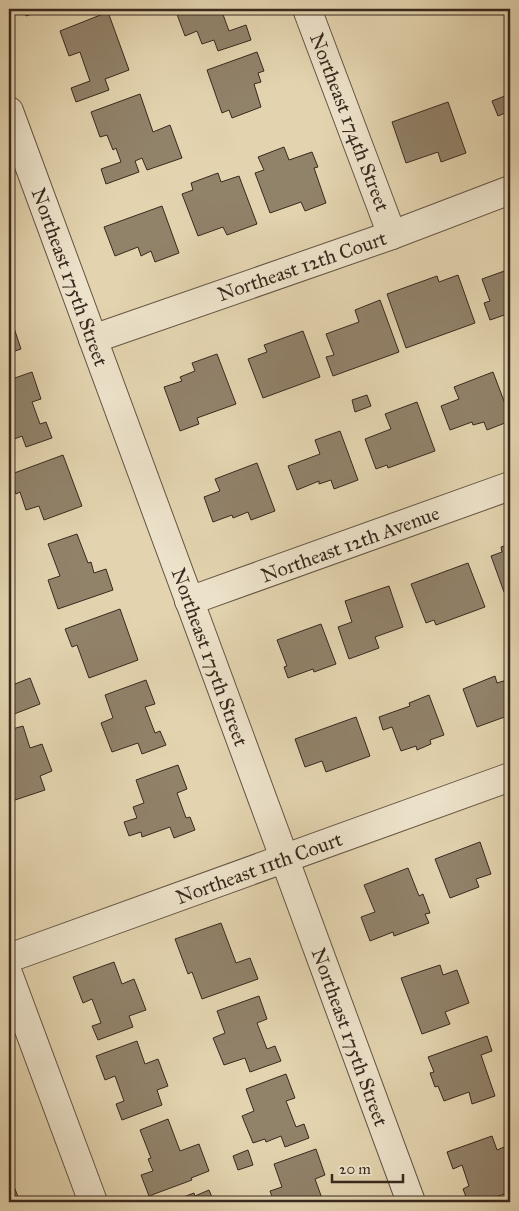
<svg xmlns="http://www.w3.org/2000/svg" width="519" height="1211" viewBox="0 0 519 1211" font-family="'IM FELL Great Primer',serif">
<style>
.building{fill:#91826a;stroke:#39291f}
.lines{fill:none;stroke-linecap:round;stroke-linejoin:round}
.minor-casing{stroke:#645443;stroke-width:30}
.minor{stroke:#ede3cb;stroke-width:28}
.labels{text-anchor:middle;stroke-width:5;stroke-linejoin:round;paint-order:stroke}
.street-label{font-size:20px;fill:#39291f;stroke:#ede3cb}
</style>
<rect width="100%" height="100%" fill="#e3d4af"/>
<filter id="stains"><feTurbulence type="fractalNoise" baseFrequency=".004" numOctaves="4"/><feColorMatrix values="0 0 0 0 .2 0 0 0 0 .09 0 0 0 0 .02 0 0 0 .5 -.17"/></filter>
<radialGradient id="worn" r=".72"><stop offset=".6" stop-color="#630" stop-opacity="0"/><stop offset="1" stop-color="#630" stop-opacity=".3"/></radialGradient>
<g class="building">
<polygon points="24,9 45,9 26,16"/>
<polygon points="175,9 221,9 229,31 246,25 251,40 218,51 214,40 202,44 197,31 185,36"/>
<polygon points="108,12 129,70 105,79 109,90 76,102 71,88 90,81 80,52 69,56 60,31"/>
<polygon points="257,52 264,71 258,73 261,82 254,84 261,107 232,118 229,110 222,113 207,70"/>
<polygon points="140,94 153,132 170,125 182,158 147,170 142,158 135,161 139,172 106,184 101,169 121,162 116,148 113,150 107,135 100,137 91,112"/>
<polygon points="510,94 510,111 498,116 492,101"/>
<polygon points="448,102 466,153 441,162 438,152 406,163 392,122"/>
<polygon points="284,147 289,160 312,152 318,167 314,168 326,203 305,211 301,202 270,213 255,173 264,170 258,157"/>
<polygon points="218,173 221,182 239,176 257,224 227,235 223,227 198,236 182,194 193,190 191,183"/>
<polygon points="162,206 179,253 155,262 151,251 141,256 138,247 115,256 104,227"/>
<polygon points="510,269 510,313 490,320 484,303 490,301 482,279"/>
<polygon points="458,275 475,323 406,348 387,294 437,276 439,282"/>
<polygon points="380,300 399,352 333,376 326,357 334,355 326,334 359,322 355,310"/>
<polygon points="9,313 21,349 9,353"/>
<polygon points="303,331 320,377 263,398 248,359 267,352 264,345"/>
<polygon points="217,354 236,404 197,418 199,424 180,431 164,387 182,381 180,377 195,371 192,363"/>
<polygon points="32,372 41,399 32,402 40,424 46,422 52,438 26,447 22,436 9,441 9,380"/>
<polygon points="493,372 510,417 510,421 487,430 484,422 473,425 472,422 450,430 441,406 459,399 454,387"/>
<polygon points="367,395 371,406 355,412 352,400"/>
<polygon points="417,402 435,451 388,468 387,465 376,469 365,439 391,429 385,414"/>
<polygon points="340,431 358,480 334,489 331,480 319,484 319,481 297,490 288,466 320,454 315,440"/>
<polygon points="63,455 82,506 44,520 39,506 26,510 20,492 16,494 9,475"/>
<polygon points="257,463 275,511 251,520 248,512 233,518 232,515 213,522 204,497 220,491 215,479"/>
<polygon points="77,534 88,563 91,562 94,573 106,569 113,590 58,609 48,580 60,576 48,544"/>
<polygon points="510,544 510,590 504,592 491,556 502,552 501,547"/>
<polygon points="468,563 485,607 436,625 434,620 426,623 411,584"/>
<polygon points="389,586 403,627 375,637 379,648 349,659 338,627 352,622 345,601"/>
<polygon points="120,609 138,660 89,678 77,645 72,647 65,629"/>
<polygon points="321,624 336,664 314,672 313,669 288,678 284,667 287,666 277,640"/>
<polygon points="9,656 13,668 10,669 15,684 30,678 40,704 9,716"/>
<polygon points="495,676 497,683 510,679 510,715 477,727 463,689"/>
<polygon points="146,680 155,704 145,707 155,733 160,731 166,745 142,754 138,743 112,752 101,723 113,718 105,695"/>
<polygon points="429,695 444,735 430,740 431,744 417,750 416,746 401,751 392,727 383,730 379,717 410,706 409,703"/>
<polygon points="356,717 370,756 326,772 322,761 305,767 295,739"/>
<polygon points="23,726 30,748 42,744 52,771 40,776 45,790 9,802 9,730"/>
<polygon points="178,765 187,789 177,793 186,818 190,817 195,830 174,838 170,827 142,837 141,832 129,836 124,822 137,818 133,807 144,803 136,780"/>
<polygon points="480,842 491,874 476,879 479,887 450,898 435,859"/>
<polygon points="408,868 419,896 423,894 430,913 425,914 429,923 394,936 393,932 370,941 361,917 375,912 364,885"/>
<polygon points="221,923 236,963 250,958 258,979 202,999 192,972 188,974 175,939"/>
<polygon points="114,962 122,984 134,979 146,1010 129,1016 133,1027 98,1040 92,1026 101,1023 92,999 83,1003 73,977"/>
<polygon points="440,965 443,975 457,970 469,1003 445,1012 450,1024 422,1034 401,978"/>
<polygon points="259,996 267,1019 257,1023 267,1049 275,1046 281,1061 250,1072 245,1058 224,1065 213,1038 225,1033 217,1011"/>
<polygon points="487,1036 492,1051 481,1055 495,1096 472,1104 469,1092 444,1101 438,1086 435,1087 430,1073 434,1072 428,1057"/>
<polygon points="137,1041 145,1064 158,1059 168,1086 157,1090 162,1105 122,1120 116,1104 124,1101 115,1076 105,1080 96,1056"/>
<polygon points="286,1074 295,1098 286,1101 296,1127 304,1124 309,1138 285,1147 281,1136 266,1142 265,1139 253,1143 242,1116 254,1111 246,1089"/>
<polygon points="168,1119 180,1151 199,1144 209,1171 191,1178 192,1180 149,1196 141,1175 153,1171 148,1159 151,1158 140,1130"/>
<polygon points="492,1136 497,1150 509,1145 510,1148 510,1192 481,1202 468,1202 463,1189 469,1186 462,1165 453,1169 447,1152"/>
<polygon points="316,1149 325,1175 315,1179 323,1201 332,1198 334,1202 274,1202 270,1191 282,1187 274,1164"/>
<polygon points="248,1150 253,1165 238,1170 233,1156"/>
<polygon points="10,1176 20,1202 9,1202 9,1177"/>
<polygon points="209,1190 214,1202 170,1202 194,1193 195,1196"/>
</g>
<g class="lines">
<g class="minor-casing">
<g id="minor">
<polyline points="307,9 392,235"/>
<polyline points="9,111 411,1202"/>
<polyline points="93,339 392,235 510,190"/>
<polyline points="189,601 510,486"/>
<polyline points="9,958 510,777"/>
<polyline points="9,976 93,1202"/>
</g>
</g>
<use href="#minor" class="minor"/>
</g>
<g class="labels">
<g class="street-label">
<text transform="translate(350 122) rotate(69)" y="7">Northeast 174th Street</text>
<text transform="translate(302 266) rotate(-19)" y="7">Northeast 12th Court</text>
<text transform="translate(70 277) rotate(70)" y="7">Northeast 175th Street</text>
<text transform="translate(350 544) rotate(-20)" y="7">Northeast 12th Avenue</text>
<text transform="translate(210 657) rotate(70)" y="7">Northeast 175th Street</text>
<text transform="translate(259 868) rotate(-20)" y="7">Northeast 11th Court</text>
<text transform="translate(350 1037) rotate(70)" y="7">Northeast 175th Street</text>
</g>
</g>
<rect width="519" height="1211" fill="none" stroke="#e3d4af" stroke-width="30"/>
<rect x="10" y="10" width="499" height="1191" fill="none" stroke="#39291f" stroke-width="2.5"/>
<rect x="15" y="15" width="489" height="1181" fill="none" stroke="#39291f"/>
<path d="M332 1174v8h71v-8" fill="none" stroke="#39291f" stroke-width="2.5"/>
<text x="339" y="1174" font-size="15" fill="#39291f" stroke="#ede3cb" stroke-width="4" paint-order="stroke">20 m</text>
<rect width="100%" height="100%" filter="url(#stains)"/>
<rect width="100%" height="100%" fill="url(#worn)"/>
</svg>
